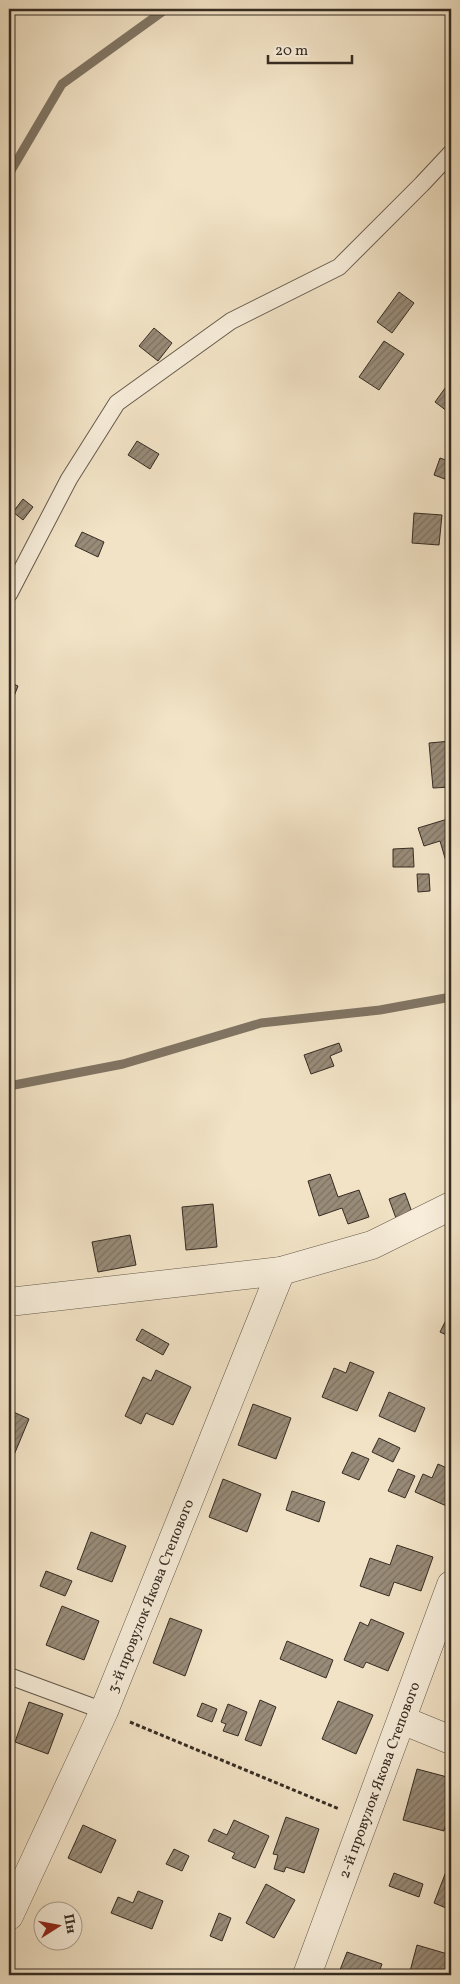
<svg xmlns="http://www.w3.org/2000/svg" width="460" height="1984" viewBox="0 0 460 1984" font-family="Vollkorn,serif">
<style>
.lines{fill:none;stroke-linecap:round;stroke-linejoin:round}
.stream{stroke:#807564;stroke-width:9}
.building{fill:url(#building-hatch);stroke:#362c23}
.lane-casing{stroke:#655a4c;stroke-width:18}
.street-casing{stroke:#655a4c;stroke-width:29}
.path{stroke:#362c23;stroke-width:3;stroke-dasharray:4 2.5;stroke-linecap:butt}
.lane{stroke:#f7edda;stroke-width:16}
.street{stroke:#f7edda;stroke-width:28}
.labels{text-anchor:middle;stroke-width:5;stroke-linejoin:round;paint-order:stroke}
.street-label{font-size:15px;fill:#362c23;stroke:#f7edda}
</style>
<defs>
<pattern id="building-hatch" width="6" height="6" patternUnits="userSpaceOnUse" patternTransform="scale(1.25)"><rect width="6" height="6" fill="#988b78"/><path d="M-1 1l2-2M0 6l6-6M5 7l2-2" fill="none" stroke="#7d7262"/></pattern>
</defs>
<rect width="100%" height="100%" fill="#f2e3c6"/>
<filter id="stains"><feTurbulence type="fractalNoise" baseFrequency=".004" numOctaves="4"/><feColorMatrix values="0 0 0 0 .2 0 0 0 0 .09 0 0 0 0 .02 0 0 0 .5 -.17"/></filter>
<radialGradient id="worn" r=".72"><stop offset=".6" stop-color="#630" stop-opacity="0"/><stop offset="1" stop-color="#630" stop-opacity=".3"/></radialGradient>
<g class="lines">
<g class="stream">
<polyline points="9,174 62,84 166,9"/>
<polyline points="9,1086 123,1064 261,1023 380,1010 451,997"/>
</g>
</g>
<g class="building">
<polygon points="399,292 414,303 392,333 377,322"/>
<polygon points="154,328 172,343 158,361 139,346"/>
<polygon points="384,341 404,354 379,390 359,377"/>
<polygon points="451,380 451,414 435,402"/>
<polygon points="137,441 159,454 150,469 128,455"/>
<polygon points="440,458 451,462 445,479 434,475"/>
<polygon points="23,499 33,507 23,520 13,512"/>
<polygon points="414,513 442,515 439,545 412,543"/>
<polygon points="82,532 104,542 98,557 75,546"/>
<rect x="448" y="569" width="3" height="48"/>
<polygon points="9,682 18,686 11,704 9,703"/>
<polygon points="447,702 451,702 451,725 449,725"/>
<polygon points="451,741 451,787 433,788 429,743"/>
<polygon points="451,818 451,874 450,875 440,841 424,846 418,828"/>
<polygon points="413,848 414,867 393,867 393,849"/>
<polygon points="417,874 429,874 430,891 418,892"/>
<polygon points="339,1043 342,1051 330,1056 334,1066 311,1074 304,1055"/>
<polygon points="330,1174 338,1197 359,1190 369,1217 348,1224 342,1208 319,1216 308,1181"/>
<polygon points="405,1193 413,1215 397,1221 389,1199"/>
<polygon points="213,1204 217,1247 186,1250 182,1207"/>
<polygon points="130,1235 136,1265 98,1272 92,1242"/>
<polygon points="451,1310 451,1337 440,1332"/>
<polygon points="142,1329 169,1344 163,1355 136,1340"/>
<polygon points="350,1362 374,1372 357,1411 322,1397 334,1368 346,1373"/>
<polygon points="156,1370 191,1387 173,1425 146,1413 141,1424 125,1416 143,1377 151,1381"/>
<polygon points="389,1392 425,1408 415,1432 379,1416"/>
<polygon points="253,1404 291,1418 276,1459 238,1445"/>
<polygon points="9,1410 29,1419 14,1455 9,1452"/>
<polygon points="379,1438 400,1448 393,1462 372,1452"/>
<polygon points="352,1452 369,1459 359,1480 342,1473"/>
<polygon points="438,1464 451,1470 451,1508 415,1492 423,1474 432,1478"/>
<polygon points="398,1469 415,1476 405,1498 388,1491"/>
<polygon points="223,1479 261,1494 247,1532 209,1517"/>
<polygon points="292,1491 325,1502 319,1522 286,1510"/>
<polygon points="91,1532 126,1546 112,1582 77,1569"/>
<polygon points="397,1545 433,1557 421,1591 394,1582 389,1596 360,1586 370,1558 390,1565"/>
<polygon points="46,1571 72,1581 65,1596 40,1586"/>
<polygon points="62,1606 99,1621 84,1660 46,1645"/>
<polygon points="170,1618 202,1630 185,1676 153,1663"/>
<polygon points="371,1619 404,1633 388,1671 366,1662 363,1668 344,1660 360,1622 368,1626"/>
<polygon points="287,1641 333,1660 326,1678 280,1659"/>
<polygon points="260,1700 276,1707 261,1746 245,1740"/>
<polygon points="338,1701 373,1715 356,1754 322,1739"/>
<polygon points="29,1702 63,1714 48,1754 15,1742"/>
<polygon points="202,1703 217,1709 212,1722 197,1716"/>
<polygon points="228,1704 247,1712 238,1736 223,1731 226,1724 221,1722"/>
<polygon points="417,1769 451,1778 451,1804 444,1831 403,1820"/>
<polygon points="286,1817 319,1829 304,1873 286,1867 284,1872 274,1869 278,1855 273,1854"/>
<polygon points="234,1820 269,1836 255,1868 232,1858 235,1853 208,1841 214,1829 227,1835"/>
<polygon points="83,1825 116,1840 101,1873 68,1858"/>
<polygon points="174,1849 189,1856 182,1871 166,1864"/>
<polygon points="447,1869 451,1871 451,1910 434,1903"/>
<polygon points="394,1873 423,1884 419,1897 389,1886"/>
<polygon points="266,1884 295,1900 274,1938 246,1923"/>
<polygon points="138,1891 163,1901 152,1929 111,1913 118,1897 133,1903"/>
<polygon points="219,1913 231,1918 222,1941 210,1936"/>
<polygon points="417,1945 451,1955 448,1975 409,1975"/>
<polygon points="347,1952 382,1964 378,1975 338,1975"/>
</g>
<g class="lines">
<g class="lane-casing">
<g id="lane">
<polyline points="9,594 69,479 117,403 231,321 339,267 422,184 451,153"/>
<polyline points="9,1676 104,1711"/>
</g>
</g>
<g class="street-casing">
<g id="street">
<polyline points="9,1302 281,1271 372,1245 451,1206"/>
<polyline points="402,1720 451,1740"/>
<path id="s1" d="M 9,1916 L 104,1711 L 281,1271"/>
<path id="s2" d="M 307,1975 L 451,1585"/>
</g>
</g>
<polyline class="path" points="130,1722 339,1809"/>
<use href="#lane" class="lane"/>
<use href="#street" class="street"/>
</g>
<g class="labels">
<g class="street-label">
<text dy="5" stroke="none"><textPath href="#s1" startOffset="350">3-й провулок Якова Степового</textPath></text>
<text dy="5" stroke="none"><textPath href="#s2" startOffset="208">2-й провулок Якова Степового</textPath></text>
</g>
</g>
<rect width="460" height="1984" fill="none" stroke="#f2e3c6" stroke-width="30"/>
<rect x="10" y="10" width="440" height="1964" fill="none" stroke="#362c23" stroke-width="2.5"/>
<rect x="15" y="15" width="430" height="1954" fill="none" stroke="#362c23"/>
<g transform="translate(58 1926) rotate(79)"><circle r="24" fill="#f7edda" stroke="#aaa091"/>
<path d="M0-4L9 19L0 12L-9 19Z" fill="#8f2418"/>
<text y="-8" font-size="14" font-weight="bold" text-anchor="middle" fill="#362c23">Пн</text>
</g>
<path d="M268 55v8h84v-8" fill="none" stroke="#362c23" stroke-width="2.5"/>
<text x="275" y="55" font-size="15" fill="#362c23" stroke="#f7edda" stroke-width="4" paint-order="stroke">20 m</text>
<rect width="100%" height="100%" filter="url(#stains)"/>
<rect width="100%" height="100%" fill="url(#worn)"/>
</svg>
